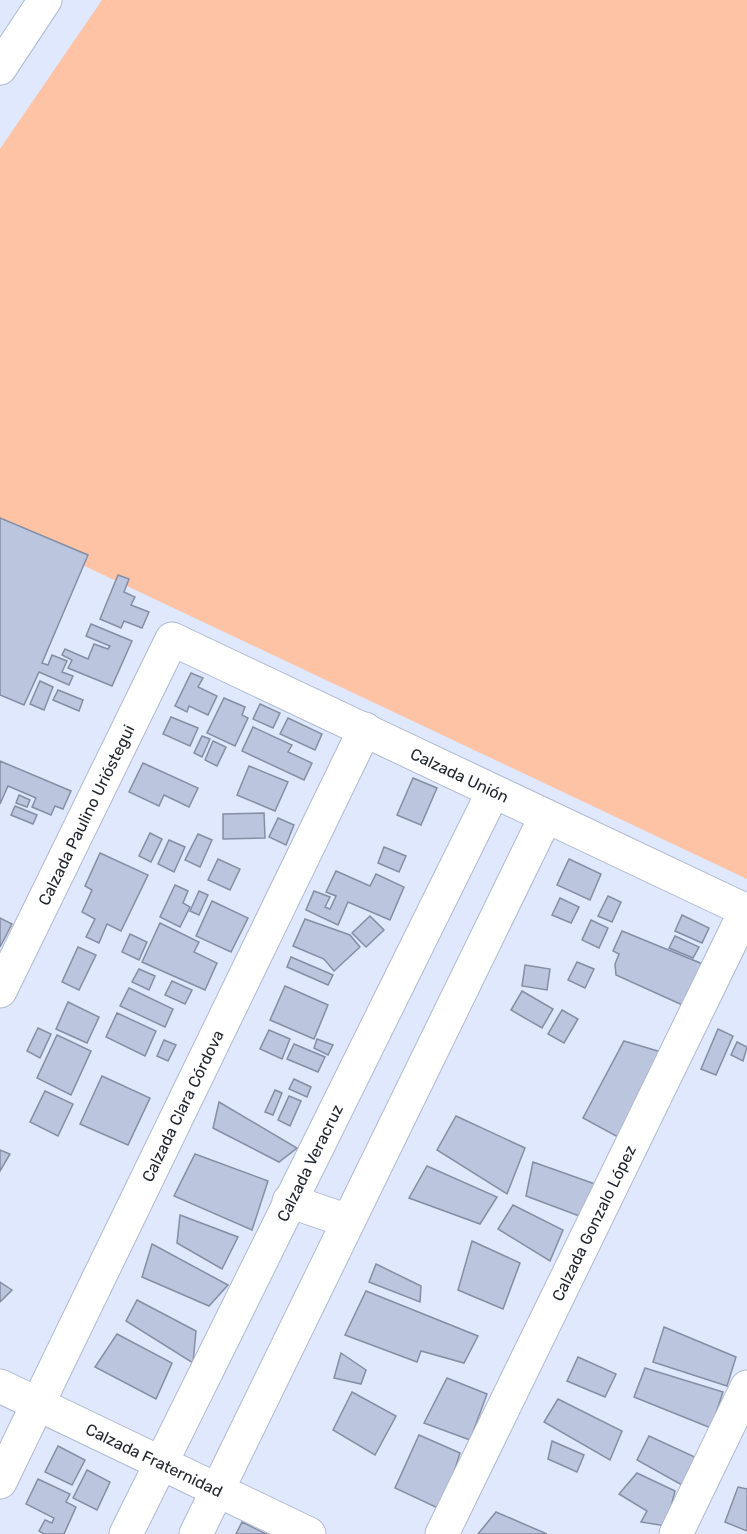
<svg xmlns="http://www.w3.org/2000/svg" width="747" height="1534" viewBox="0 0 747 1534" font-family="Rubik,sans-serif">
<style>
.green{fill:#fec2a4}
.building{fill:#bbc5dd;stroke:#848ea5;stroke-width:1.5}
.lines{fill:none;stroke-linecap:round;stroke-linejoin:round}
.street-casing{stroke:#afb9d1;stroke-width:35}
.secondary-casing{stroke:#afb9d1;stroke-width:35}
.street{stroke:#fff;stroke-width:33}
.secondary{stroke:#fff;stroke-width:33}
.labels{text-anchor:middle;stroke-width:4.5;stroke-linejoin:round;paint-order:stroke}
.street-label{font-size:16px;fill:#22262f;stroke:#dfe8fc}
</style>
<rect width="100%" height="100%" fill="#dfe8fc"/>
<polygon class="green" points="102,0 747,0 747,879 0,526 0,149"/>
<g class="building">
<polygon points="0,518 88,555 42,663 48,665 52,655 67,661 62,672 73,676 69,685 39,672 24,705 0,695"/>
<polygon points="118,575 129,579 124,592 135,597 131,605 149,612 142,628 124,621 121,628 100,619"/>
<polygon points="91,624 132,641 112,686 68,668 72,660 62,655 65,649 88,659 94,644 108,649 110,646 86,636"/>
<polygon points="191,673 203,678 198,687 217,696 208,715 189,706 187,712 175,706"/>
<polygon points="40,681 53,687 44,710 30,704"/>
<polygon points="58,690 83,700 79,711 53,700"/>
<polygon points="224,698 245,707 242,715 248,718 235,746 207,733"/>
<polygon points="260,704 280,713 273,728 253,719"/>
<polygon points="171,717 198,728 190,746 163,734"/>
<polygon points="288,718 322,734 315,750 280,734"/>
<polygon points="253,727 292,745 288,752 312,763 304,780 242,751"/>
<polygon points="202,736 210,739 202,757 194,753"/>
<polygon points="213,741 226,747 217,766 205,760"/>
<polygon points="0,761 71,791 63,809 55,806 51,815 32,807 36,798 8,786 0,804"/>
<polygon points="143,763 198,788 189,807 164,795 159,806 129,792"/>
<polygon points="249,766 288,782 275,811 237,795"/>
<polygon points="413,778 437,788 421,825 397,815"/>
<polygon points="19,795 30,800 27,807 16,803"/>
<polygon points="15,806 37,815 33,824 11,815"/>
<polygon points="264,813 265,838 223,839 223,814"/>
<polygon points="278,818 294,825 286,845 269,837"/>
<polygon points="150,833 162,839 151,862 139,856"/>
<polygon points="198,834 212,840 200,867 185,860"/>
<polygon points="169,840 185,847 174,872 158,864"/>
<polygon points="384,847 406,856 399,872 378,863"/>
<polygon points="100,853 148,875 121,931 107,924 99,943 86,937 95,919 82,912 92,890 85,886"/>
<polygon points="218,859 240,869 230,890 208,880"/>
<polygon points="569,859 601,874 590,900 557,885"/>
<polygon points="336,871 370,886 376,874 404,887 390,920 348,902 338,925 306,910 314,891 330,897 325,907 330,909 336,896 326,892"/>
<polygon points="175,885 188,891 183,903 190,907 180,927 160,917"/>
<polygon points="199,891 208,895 199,915 190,911"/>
<polygon points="608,896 621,902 612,922 598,916"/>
<polygon points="560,898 579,907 571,923 552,915"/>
<polygon points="212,901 248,918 231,952 196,936"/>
<polygon points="682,915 709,928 702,943 675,931"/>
<polygon points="370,916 384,930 366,947 352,933"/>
<polygon points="0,918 12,924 0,947"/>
<polygon points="305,919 350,935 360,947 334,971 324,959 293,946"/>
<polygon points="591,920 608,928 599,948 582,940"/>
<polygon points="160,923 199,942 194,952 217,963 205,990 142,962"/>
<polygon points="622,931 710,967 689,1008 616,975 615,964 619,954 613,951"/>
<polygon points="130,934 147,942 139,960 122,952"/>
<polygon points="675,936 699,947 693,958 669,948"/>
<polygon points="78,947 96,955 79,990 62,982"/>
<polygon points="291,957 333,975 328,985 287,967"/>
<polygon points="577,962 594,969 585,988 568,980"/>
<polygon points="525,965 550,969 547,990 522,986"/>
<polygon points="139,969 155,976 149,990 132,982"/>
<polygon points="172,981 192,990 185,1004 165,995"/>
<polygon points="285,986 328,1005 314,1039 270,1020"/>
<polygon points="129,988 173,1009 165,1027 120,1006"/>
<polygon points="522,991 553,1009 542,1028 511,1010"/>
<polygon points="68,1002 99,1017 87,1043 56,1029"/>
<polygon points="562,1010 578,1019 564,1043 548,1034"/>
<polygon points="117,1013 156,1031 145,1056 106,1037"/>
<polygon points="38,1028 51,1034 40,1058 27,1051"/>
<polygon points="718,1029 733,1036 716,1075 701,1069"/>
<polygon points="269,1030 290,1039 282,1059 260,1049"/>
<polygon points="57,1035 91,1051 71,1095 37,1078"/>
<polygon points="317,1039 333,1045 328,1055 314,1048"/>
<polygon points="164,1040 176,1045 168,1061 157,1056"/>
<polygon points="624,1041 668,1054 629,1143 583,1118"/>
<polygon points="737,1042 747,1047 743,1061 731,1055"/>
<polygon points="294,1044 325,1057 318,1072 287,1059"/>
<polygon points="102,1076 150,1098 128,1145 80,1124"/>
<polygon points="294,1079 311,1087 307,1097 289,1089"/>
<polygon points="275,1090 282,1093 273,1115 265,1112"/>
<polygon points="45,1091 73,1104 58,1136 30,1122"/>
<polygon points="289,1096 301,1101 290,1126 278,1120"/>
<polygon points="219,1102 297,1148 279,1162 213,1128"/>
<polygon points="456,1116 525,1148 507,1194 437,1150"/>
<polygon points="0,1150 10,1154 0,1171"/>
<polygon points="195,1154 268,1181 252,1230 174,1196"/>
<polygon points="533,1162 595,1184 582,1217 526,1196"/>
<polygon points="427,1166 497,1197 480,1224 409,1198"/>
<polygon points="513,1205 563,1230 550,1261 498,1229"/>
<polygon points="180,1215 238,1237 222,1269 177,1243"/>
<polygon points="472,1241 520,1263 503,1309 458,1290"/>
<polygon points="152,1244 228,1285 209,1306 142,1277"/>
<polygon points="376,1264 421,1286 420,1302 369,1282"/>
<polygon points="0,1282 12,1290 0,1302"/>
<polygon points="366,1291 478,1336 464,1363 421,1351 417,1362 345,1335"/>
<polygon points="137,1300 196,1331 193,1363 126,1321"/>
<polygon points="664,1327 736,1357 727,1386 653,1362"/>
<polygon points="117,1334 172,1363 156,1399 95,1367"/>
<polygon points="341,1353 366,1370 361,1384 334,1378"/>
<polygon points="578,1357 616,1374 605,1397 567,1381"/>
<polygon points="645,1368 723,1392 711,1428 634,1397"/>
<polygon points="447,1378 487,1394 470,1440 424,1423"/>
<polygon points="352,1392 396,1416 375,1455 333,1430"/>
<polygon points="558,1399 622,1431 610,1460 544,1422"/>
<polygon points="419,1435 460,1453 442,1510 395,1488"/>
<polygon points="649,1436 697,1458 682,1485 637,1460"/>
<polygon points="552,1441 584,1455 577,1472 548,1459"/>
<polygon points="58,1446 85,1460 72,1485 45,1472"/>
<polygon points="87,1470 110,1482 97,1510 73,1498"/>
<polygon points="637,1473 675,1491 666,1526 641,1522 647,1511 619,1494"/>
<polygon points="38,1479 70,1494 66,1502 76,1507 64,1534 44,1534 39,1531 45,1520 52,1523 54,1518 26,1504"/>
<polygon points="738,1487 747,1489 747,1531 725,1522"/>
<polygon points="496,1512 547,1534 478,1534"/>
<polygon points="242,1522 264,1533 267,1534 236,1534"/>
</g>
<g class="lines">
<g class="street-casing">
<g id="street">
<path id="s1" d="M 0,991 L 172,639 L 747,911"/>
<polyline points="289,1201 348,1221"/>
<path id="s2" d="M 0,1386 L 309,1534"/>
<path id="s3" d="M 0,1482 L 365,729"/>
<path id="s4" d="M 126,1534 L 493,792"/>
<polyline points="196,1534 546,816"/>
<path id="s5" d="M 442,1534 L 746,910"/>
<polyline points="676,1534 747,1387"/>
</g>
</g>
<g class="secondary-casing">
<polyline id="secondary" points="0,68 45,0"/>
</g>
<use href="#street" class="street"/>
<use href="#secondary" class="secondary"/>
</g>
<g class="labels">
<g class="street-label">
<text dy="6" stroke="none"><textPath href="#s1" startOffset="710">Calzada Unión</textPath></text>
<text dy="6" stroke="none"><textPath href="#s1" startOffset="196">Calzada Paulino Urióstegui</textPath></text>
<text dy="6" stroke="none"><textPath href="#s3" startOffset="418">Calzada Clara Córdova</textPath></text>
<text dy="6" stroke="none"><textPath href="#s4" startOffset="414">Calzada Veracruz</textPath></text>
<text dy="6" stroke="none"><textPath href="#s5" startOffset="346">Calzada Gonzalo López</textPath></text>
<text dy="6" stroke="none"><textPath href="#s2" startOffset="171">Calzada Fraternidad</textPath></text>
</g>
</g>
</svg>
